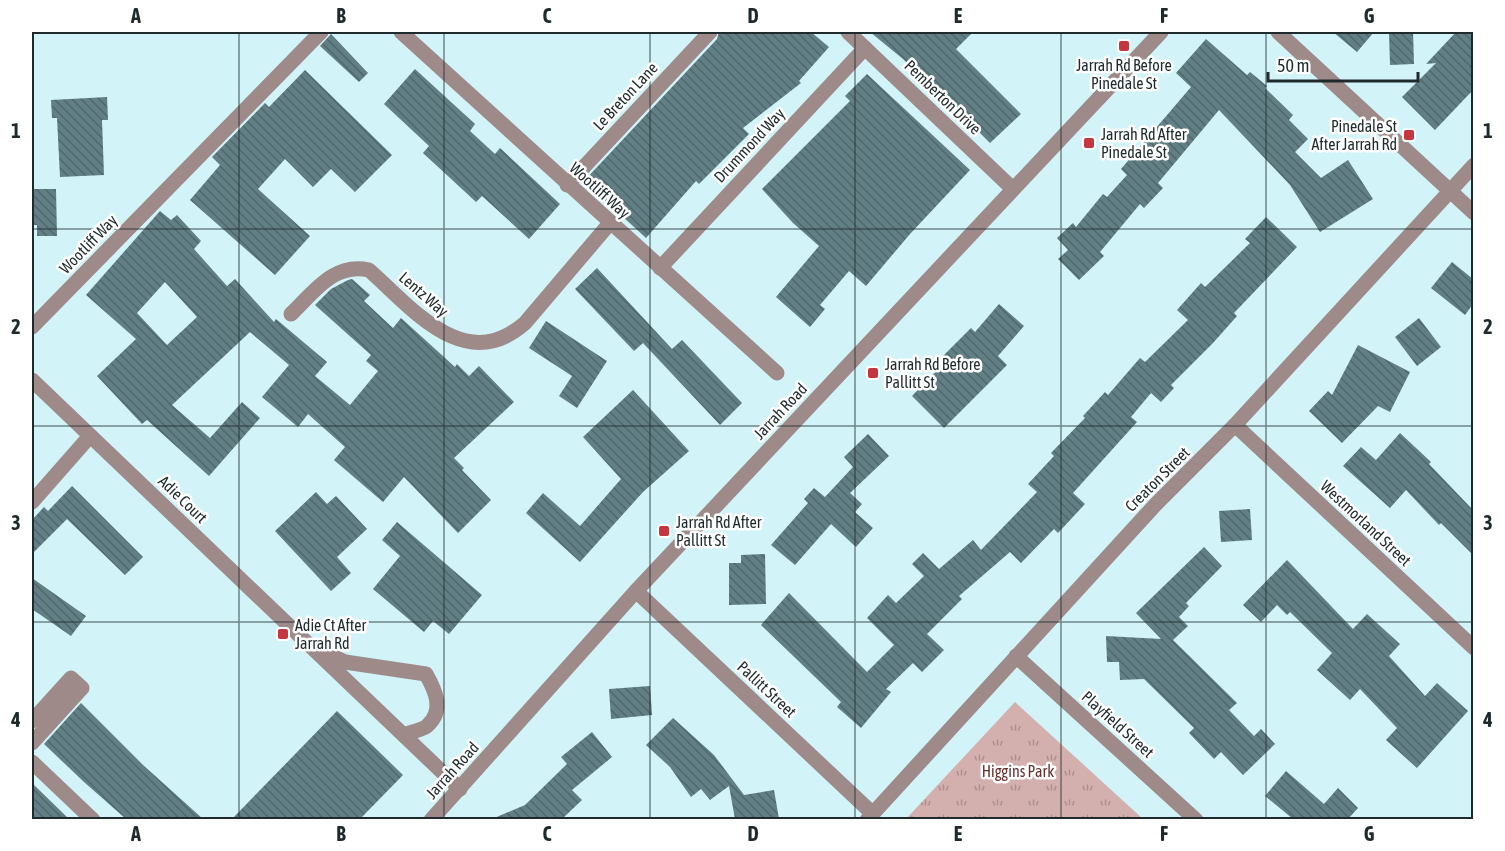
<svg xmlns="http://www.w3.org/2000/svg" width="1505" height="851" viewBox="0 0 1505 851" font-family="'Asap Condensed',sans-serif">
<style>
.grass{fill:url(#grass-tufts)}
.building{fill:url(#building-back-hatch);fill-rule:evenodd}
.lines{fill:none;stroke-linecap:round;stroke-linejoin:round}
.minor{stroke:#9d8a89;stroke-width:15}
.grid{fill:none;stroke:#1e2a2c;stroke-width:1.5;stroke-opacity:0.55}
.poi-dot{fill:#c6363e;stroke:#fff;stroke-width:2}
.labels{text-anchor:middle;stroke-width:5;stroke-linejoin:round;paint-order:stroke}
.poi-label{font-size:16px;fill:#1e2a2c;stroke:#fff;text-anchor:start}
.street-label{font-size:16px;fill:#1e2a2c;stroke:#fff}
.park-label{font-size:16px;fill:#672f2e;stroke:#fff}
.neatline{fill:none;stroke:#1e2a2c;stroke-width:2}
.grid-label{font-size:20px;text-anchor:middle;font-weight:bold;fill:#1e2a2c}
</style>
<defs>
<pattern id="grass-tufts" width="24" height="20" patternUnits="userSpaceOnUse" patternTransform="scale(1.5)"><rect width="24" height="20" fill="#d3b0ae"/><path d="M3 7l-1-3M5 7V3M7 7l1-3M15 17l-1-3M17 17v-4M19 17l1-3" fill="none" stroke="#ab8f8e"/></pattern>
<pattern id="building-back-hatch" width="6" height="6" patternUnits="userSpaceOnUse" patternTransform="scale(1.5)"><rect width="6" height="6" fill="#617f84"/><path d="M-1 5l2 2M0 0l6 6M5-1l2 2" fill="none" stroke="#4f686c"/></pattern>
</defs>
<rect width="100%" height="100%" fill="#d2f3f8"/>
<polygon class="grass" points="1015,702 1143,819 906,819"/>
<g class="building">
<polygon points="719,32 811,32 829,47 799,81 801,83 743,128 749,134 699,184 696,181 646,238 584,181 717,39"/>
<polygon points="870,32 973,32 956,49 1021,114 990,143 958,111 956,112 903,59"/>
<polygon points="1333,32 1374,32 1357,52"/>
<polygon points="1389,32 1413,32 1414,64 1390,65"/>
<polygon points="1456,32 1473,32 1473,90 1435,130 1402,97 1436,63 1426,64"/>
<polygon points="331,34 368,73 359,82 320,46"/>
<polygon points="1206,39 1247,75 1250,72 1267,86 1265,88 1293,115 1289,120 1308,139 1295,152 1321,178 1348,160 1373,199 1320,232 1290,185 1219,110 1158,183 1163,188 1144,208 1140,204 1100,252 1104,256 1079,280 1058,259 1068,250 1057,238 1073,223 1076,227 1103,194 1107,197 1127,175 1121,169 1191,87 1176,73"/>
<polygon points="415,69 475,124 470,131 495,154 500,148 560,204 529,239 482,196 476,202 423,153 429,146 384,104"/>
<polygon points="305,70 392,155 355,192 331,169 313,187 285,159 258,189 310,236 275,275 190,200 220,165 212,157 265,103 269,107"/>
<polygon points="867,74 970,170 910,234 866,286 849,271 820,305 825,309 810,327 776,297 819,246 793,223 762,189 850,101 845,96"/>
<polygon points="107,97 108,120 102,120 104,175 60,177 57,118 52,118 51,100"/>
<polygon points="32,189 56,189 57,236 37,236 37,225 32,225"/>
<path d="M 160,211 L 171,220 L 177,215 L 201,241 L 194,249 L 227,286 L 235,279 L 274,322 L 276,319 L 327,362 L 315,376 L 350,405 L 378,371 L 366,361 L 371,355 L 315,305 L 331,289 L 348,280 L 352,279 L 370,295 L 364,301 L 393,328 L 401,318 L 455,367 L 457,364 L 469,376 L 479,366 L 514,402 L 454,458 L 464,468 L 462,470 L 491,500 L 458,533 L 404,477 L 383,502 L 334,460 L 345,447 L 308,414 L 298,427 L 262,397 L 289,365 L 250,332 L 172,405 L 210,438 L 242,402 L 260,418 L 209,476 L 147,420 L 142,424 L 97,376 L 136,339 L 86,295 ZM 165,282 L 197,317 L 167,345 L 137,313 Z"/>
<polygon points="1266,217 1297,247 1234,313 1237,316 1213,343 1171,385 1174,388 1161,402 1151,393 1131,417 1137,422 1073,493 1085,504 1058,533 1054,529 1021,563 1010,552 959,596 962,599 927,634 944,650 922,672 913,663 886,689 891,692 861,728 837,707 841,702 761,625 789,593 867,672 894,645 867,618 888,595 896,603 924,576 912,564 923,553 939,569 973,540 981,550 1037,492 1028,484 1054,456 1051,453 1085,418 1083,416 1105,392 1108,395 1140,358 1145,362 1188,320 1177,310 1201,283 1205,287 1250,243 1245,239"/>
<polygon points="1452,262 1473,279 1473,304 1465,315 1431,288"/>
<polygon points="597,268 672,349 682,340 742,403 720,425 643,343 634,351 575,289"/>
<polygon points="999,304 1024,326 998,356 1007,365 944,428 912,396 945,362 941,358 971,328 975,332"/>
<polygon points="1419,318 1441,347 1417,366 1395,337"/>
<polygon points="546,321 607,361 577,408 559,396 572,376 529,348"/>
<polygon points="1358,345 1410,372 1390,412 1378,406 1342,443 1309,411 1328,391 1332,395"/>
<polygon points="633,390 689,451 643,492 580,562 526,513 543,493 580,526 621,479 583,437"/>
<polygon points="1400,433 1431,462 1429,464 1473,510 1473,555 1441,523 1439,525 1406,490 1390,508 1343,466 1361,447 1376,460"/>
<polygon points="868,434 889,456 850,493 862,504 855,512 873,528 856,547 831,524 795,565 771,545 808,503 804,499 814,488 825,497 853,467 844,457"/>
<polygon points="72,486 143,557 125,575 67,519 32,554 32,520 44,507 48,511"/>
<polygon points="316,492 327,504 336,496 367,529 337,557 351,573 331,591 275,531"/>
<polygon points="1250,509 1252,540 1221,542 1219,511"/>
<polygon points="397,522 482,595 449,634 433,621 424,632 373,589 400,556 382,540"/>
<polygon points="1204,547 1222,566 1186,603 1189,606 1179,617 1188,626 1173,640 1237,703 1229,710 1254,736 1261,729 1275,744 1243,775 1221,752 1214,759 1189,733 1194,728 1144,679 1120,680 1119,662 1107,662 1106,636 1161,639 1136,613"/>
<polygon points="765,554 766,604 729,605 729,563 741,563 741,555"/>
<polygon points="1287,560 1353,629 1367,614 1400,644 1389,656 1425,696 1437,683 1468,711 1417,768 1386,740 1397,728 1360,689 1350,700 1317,670 1332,653 1290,612 1287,615 1277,605 1261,622 1243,605"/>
<polygon points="32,578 86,616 71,636 32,609"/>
<polygon points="650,686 652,715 611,719 609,689"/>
<polygon points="81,703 143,765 203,819 126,819 84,782 44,744"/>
<polygon points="337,711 403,775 360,819 232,819"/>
<polygon points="673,718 714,755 744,795 774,790 779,819 735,819 729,786 710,800 701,789 691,797 670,767 646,745"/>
<polygon points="592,732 612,757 572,790 582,800 562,819 492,819 525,805 567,764 561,757"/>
<polygon points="1286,771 1324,804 1338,788 1358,808 1348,819 1293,819 1265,796"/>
<polygon points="32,783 69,819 32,819"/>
</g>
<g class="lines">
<g class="minor">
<polyline points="401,32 777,373"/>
<polyline points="848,32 1013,189"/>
<polyline points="1278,32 1474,213"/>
<polyline points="567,185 710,32"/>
<polyline points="660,268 865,48"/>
<path d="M 291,314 C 314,292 334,262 369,270 C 412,308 465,376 525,323 L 610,223"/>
<polyline points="32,327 321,32"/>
<polyline points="32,380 460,789"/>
<polyline points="1235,425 1474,648"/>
<polyline points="32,502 90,436"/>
<polyline points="636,591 872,813"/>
<path d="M 322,651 L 345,662 L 426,674 C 435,690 445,710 427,726 C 422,730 411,732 404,735"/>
<polyline points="1016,656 1196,820"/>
<polyline points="32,721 71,678 82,688 32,743"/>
<polyline points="32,762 93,820"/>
<polyline points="431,820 636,591 1161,32"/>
<polyline points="867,820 1156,504 1235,425 1474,165"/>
</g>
</g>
<path class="grid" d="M 239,32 L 239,820M 444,32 L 444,820M 650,32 L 650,820M 855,32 L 855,820M 1061,32 L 1061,820M 1266,32 L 1266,820M 32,229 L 1474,229M 32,426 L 1474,426M 32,622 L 1474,622"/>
<g class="poi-dot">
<rect x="1118" y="40" width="12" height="12" rx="3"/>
<rect x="1403" y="129" width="12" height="12" rx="3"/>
<rect x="1083" y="137" width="12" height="12" rx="3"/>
<rect x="867" y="367" width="12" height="12" rx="3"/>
<rect x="658" y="525" width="12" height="12" rx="3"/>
<rect x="277" y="628" width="12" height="12" rx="3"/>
</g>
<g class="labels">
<g class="poi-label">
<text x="1124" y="71" text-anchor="middle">Jarrah Rd Before<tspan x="1124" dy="18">Pinedale St</tspan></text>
<text x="1397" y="132" text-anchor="end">Pinedale St<tspan x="1397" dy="18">After Jarrah Rd</tspan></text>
<text x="1101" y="140">Jarrah Rd After<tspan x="1101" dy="18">Pinedale St</tspan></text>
<text x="885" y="370">Jarrah Rd Before<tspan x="885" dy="18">Pallitt St</tspan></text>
<text x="676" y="528">Jarrah Rd After<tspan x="676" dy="18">Pallitt St</tspan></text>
<text x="295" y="631">Adie Ct After<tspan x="295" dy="18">Jarrah Rd</tspan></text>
</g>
<g class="street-label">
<text transform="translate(625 96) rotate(-47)" y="6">Le Breton Lane</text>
<text transform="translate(943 97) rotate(44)" y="6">Pemberton Drive</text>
<text transform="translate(749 145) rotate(-47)" y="6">Drummond Way</text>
<text transform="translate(600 190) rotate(42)" y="6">Wootliff Way</text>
<text transform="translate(88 244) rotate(-46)" y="6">Wootliff Way</text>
<text transform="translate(424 294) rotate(41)" y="6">Lentz Way</text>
<text transform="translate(780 411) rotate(-47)" y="6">Jarrah Road</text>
<text transform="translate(1157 479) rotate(-45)" y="6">Creaton Street</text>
<text transform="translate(183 499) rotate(44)" y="6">Adie Court</text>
<text transform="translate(1366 523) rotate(43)" y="6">Westmorland Street</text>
<text transform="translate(767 689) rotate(43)" y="6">Pallitt Street</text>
<text transform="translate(1118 724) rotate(42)" y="6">Playfield Street</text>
<text transform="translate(452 770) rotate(-48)" y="6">Jarrah Road</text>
</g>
<g class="park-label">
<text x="1018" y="777">Higgins Park</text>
</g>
</g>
<rect width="1505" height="851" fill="none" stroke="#ffffff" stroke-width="66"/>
<path d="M1268 72v9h150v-9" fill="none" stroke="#1e2a2c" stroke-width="3"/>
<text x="1277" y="72" font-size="18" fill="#1e2a2c" stroke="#ffffff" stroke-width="4.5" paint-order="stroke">50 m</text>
<rect x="33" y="33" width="1439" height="785" class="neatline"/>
<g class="grid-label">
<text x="136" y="23">A</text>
<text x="341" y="23">B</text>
<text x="547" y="23">C</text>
<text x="753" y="23">D</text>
<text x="958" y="23">E</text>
<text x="1164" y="23">F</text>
<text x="1369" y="23">G</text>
<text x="16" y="138">1</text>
<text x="1488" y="138">1</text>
<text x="16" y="334">2</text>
<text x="1488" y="334">2</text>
<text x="16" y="530">3</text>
<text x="1488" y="530">3</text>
<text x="16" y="727">4</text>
<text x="1488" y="727">4</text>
<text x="136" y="841">A</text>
<text x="341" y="841">B</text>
<text x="547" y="841">C</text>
<text x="753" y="841">D</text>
<text x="958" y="841">E</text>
<text x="1164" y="841">F</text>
<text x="1369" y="841">G</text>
</g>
</svg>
